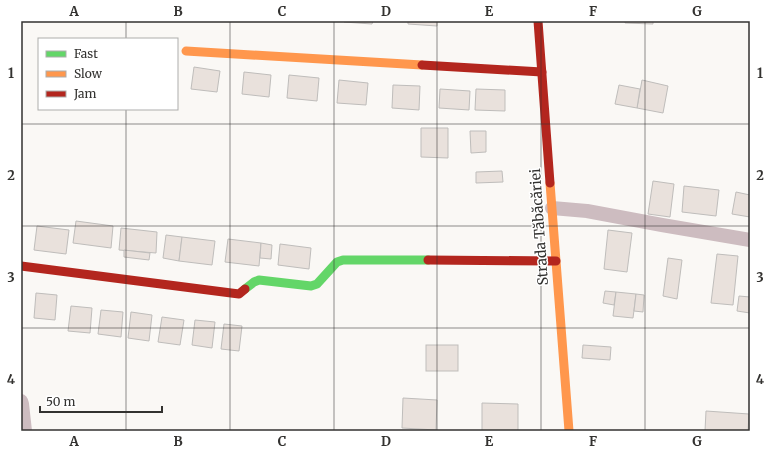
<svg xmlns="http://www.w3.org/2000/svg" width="771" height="452" viewBox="0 0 771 452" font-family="Merriweather,serif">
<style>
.building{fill:#e9e1dc;stroke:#bfbdbb}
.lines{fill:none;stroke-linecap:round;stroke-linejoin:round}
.street{stroke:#cdbcc0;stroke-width:14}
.fast{stroke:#63d668;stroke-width:9}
.slow{stroke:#ff974d;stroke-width:9}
.jam{stroke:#b3261e;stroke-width:9}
.grid{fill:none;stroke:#333230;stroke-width:1;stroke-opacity:0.55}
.labels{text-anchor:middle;stroke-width:3;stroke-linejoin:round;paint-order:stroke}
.street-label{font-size:14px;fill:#333230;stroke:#fff}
.neatline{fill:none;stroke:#333230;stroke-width:1.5}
.grid-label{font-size:13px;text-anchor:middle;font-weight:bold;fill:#333230}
</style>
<rect width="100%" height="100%" fill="#faf8f5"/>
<g class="building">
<polygon points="345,21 373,21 372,24 344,22"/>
<polygon points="408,21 437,21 437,26 408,24"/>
<polygon points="625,21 653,21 653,24 625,23"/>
<polygon points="194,67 220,71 217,92 191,89"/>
<polygon points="244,72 271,75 269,97 242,94"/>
<polygon points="289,75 319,78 317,101 287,98"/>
<polygon points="339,80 368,83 366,105 337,103"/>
<polygon points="642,80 668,86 663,113 637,108"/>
<polygon points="393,85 420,86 419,110 392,108"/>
<polygon points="619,85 640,89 637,108 615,104"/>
<polygon points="440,89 470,91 469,110 439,108"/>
<polygon points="476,89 505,90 505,111 475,110"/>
<polygon points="421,128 448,128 448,158 421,157"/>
<polygon points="470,131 486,131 486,152 471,153"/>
<polygon points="502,171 503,182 476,183 476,172"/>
<polygon points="653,181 674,184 670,217 648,214"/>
<polygon points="684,186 719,190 716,216 682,212"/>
<polygon points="736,192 750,195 750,217 732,214"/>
<polygon points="76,221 113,226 111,248 73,243"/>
<polygon points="37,226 69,230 66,254 34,250"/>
<polygon points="121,228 157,232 156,253 119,250"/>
<polygon points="608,230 632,233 627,272 604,269"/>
<polygon points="166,235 182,237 179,261 163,258"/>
<polygon points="182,237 215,241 212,265 179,261"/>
<polygon points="228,239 261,243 259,266 225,262"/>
<polygon points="261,243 272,245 271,259 260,258"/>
<polygon points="280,244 311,248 309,269 278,265"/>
<polygon points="124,250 150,253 149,260 124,257"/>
<polygon points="717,254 738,256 733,305 711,303"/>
<polygon points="668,258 682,260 677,299 663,296"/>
<polygon points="605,291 616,292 614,305 603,303"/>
<polygon points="616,292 636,294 633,318 613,316"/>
<polygon points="36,293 57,295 55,320 34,318"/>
<polygon points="636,294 644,295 643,312 634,311"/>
<polygon points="739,296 750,297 750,313 737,311"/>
<polygon points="71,306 92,308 90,333 68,331"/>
<polygon points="101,310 123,312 121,337 98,334"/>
<polygon points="131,312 152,315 149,341 128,338"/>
<polygon points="162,317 184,320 180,345 158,342"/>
<polygon points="195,320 215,322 212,348 192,345"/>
<polygon points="224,324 242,326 239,351 221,349"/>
<rect x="426" y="345" width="32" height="26"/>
<polygon points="583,345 611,347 610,360 582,358"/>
<polygon points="403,398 437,400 436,430 402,428"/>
<polygon points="482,403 518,404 518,431 482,431"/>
<polygon points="706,411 749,414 748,431 705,431"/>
</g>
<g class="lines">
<g class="street">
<polyline points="552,208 587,211 662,225 750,240"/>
<polyline points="21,401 22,404 25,431"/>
</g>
<polyline class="fast" points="245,289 254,282 259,280 311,286 317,284 337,262 343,260 428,260"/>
<g class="slow">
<polyline points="186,51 422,65"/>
<polyline points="550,183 569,431"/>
</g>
<g class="jam">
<polyline points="538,21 550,183"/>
<polyline points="422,65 542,72"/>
<polyline points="428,260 556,261"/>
<polyline points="21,266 239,294 245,289"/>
</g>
</g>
<path class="grid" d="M 126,21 L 126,39M 230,21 L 230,431M 334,21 L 334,431M 437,21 L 437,431M 541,21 L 541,431M 645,21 L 645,431M 126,109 L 126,431M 21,124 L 750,124M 21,226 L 750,226M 21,328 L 750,328"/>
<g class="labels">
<g class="street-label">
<text transform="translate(539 227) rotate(-94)" y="5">Strada Tăbăcăriei</text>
</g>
</g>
<rect width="771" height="452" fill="none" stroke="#ffffff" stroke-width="44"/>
<rect x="38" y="38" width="140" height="72" fill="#ffffff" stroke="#adadac"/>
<rect x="46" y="51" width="20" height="6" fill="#63d668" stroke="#adadac"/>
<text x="74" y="58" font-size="12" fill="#333230">Fast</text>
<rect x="46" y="71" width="20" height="6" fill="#ff974d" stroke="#adadac"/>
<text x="74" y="78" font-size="12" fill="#333230">Slow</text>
<rect x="46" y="91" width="20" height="6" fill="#b3261e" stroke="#adadac"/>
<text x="74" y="98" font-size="12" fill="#333230">Jam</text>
<path d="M40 406v6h122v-6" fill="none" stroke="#333230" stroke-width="2"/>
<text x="46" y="406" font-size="12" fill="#333230" stroke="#ffffff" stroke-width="3" paint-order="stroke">50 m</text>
<rect x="22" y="22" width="727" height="408" class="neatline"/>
<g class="grid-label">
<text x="74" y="16">A</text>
<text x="178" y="16">B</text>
<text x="282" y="16">C</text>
<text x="386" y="16">D</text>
<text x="489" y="16">E</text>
<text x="593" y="16">F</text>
<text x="697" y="16">G</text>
<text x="11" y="78">1</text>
<text x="760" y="78">1</text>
<text x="11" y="180">2</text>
<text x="760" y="180">2</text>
<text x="11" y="282">3</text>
<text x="760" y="282">3</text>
<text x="11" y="384">4</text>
<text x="760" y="384">4</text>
<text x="74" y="446">A</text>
<text x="178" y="446">B</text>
<text x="282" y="446">C</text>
<text x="386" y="446">D</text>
<text x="489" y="446">E</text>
<text x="593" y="446">F</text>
<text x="697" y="446">G</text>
</g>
</svg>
